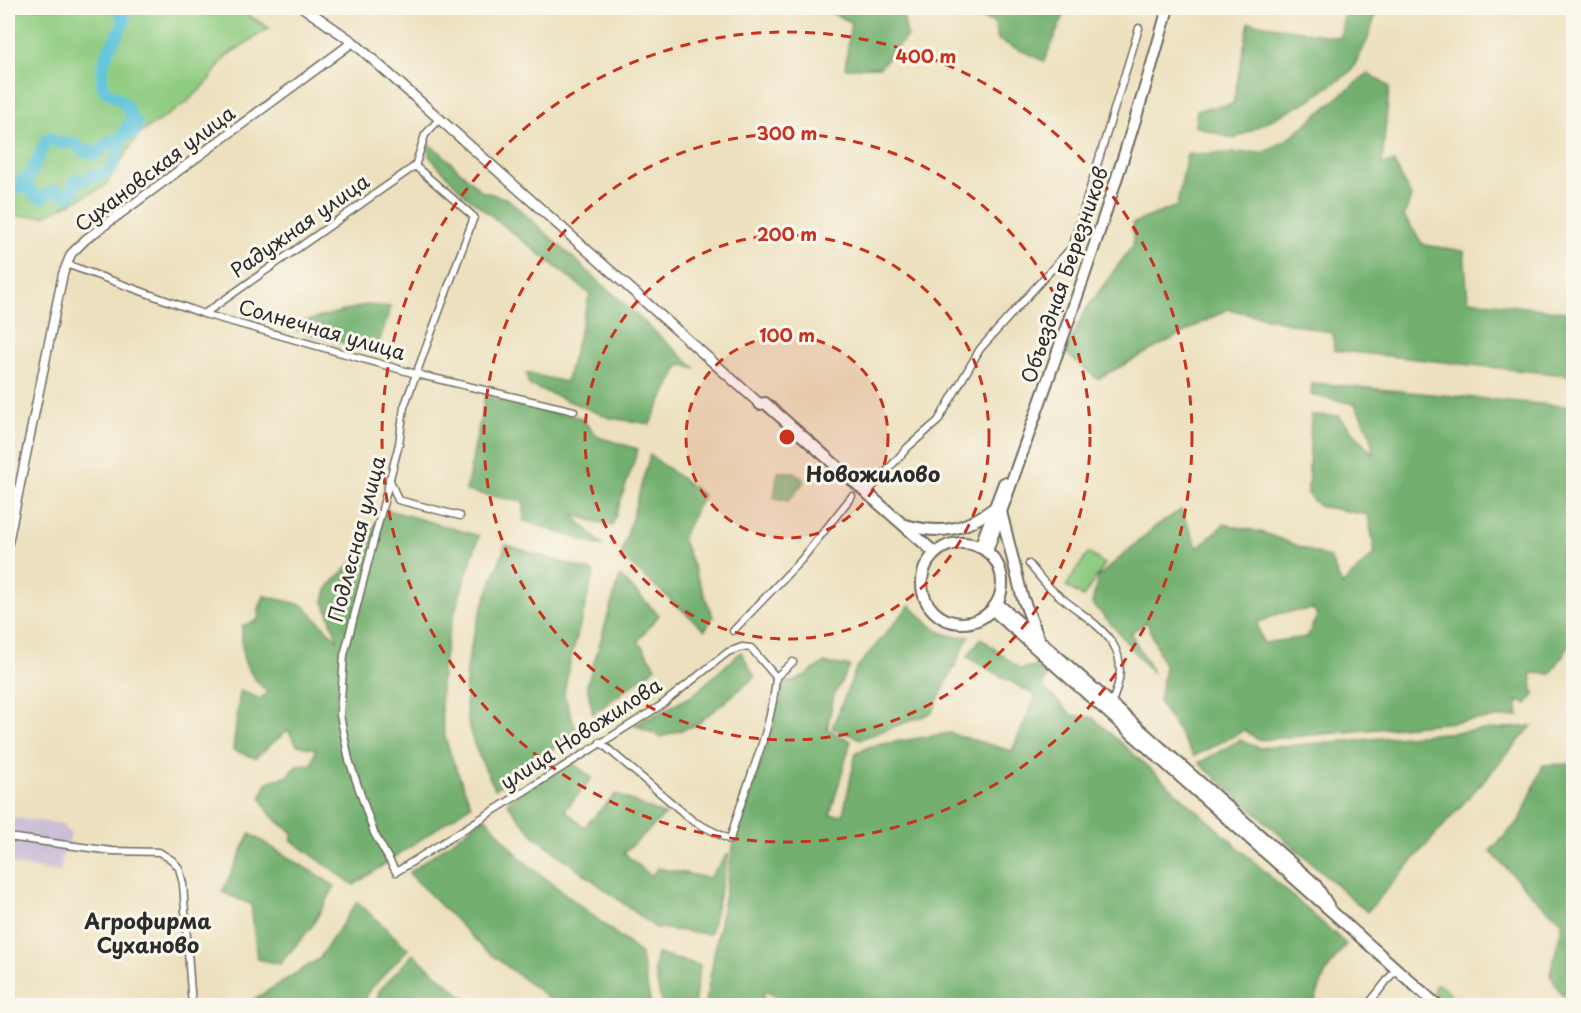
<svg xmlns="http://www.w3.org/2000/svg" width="1581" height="1013" viewBox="0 0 1581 1013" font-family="'Playpen Sans',sans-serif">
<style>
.industrial{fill:#cabfd6}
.green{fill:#8fcc81;stroke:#5d7c56;stroke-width:1.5}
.forest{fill:#73b06f;stroke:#4f6e4d;stroke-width:1.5;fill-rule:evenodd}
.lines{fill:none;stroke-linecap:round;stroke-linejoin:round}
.river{stroke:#5cc3da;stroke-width:12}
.street-casing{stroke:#6f6a5e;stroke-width:9}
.secondary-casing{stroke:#6f6a5e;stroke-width:11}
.primary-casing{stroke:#6f6a5e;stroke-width:12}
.highway-casing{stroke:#6f6a5e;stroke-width:14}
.street{stroke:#fff;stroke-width:6}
.secondary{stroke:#fff;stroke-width:8}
.primary{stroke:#fff;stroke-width:9}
.highway{stroke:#fff;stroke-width:10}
.ring{fill:none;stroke:#c8321e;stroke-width:3;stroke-dasharray:10 8}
.labels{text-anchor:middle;stroke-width:6;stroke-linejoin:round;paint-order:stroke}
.street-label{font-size:20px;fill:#2b2b2b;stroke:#fbf7ec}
.neighbourhood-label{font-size:21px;font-weight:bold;fill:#2b2b2b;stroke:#fbf7ec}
.centre{fill:#c8321e;stroke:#fbf7ec;stroke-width:3}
.ring-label{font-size:18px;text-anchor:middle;font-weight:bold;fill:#c8321e;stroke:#fbf7ec;stroke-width:6;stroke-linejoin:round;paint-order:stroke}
</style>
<rect width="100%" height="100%" fill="#fbf7ec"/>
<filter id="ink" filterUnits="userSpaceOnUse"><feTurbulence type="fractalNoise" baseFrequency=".0167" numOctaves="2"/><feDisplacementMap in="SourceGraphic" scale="12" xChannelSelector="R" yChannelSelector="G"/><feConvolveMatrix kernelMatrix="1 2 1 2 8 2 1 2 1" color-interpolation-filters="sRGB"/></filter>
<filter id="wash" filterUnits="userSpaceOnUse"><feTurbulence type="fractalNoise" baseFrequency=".008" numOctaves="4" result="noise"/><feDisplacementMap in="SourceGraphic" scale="24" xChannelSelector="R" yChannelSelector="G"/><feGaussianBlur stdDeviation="1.35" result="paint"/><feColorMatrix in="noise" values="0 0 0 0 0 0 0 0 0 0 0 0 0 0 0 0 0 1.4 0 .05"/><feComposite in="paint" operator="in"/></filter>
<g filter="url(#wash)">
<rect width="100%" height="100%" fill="#ece0be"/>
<polygon class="industrial" points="8,817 62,824 71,833 68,851 63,852 60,872 8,864"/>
<g class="green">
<polygon points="8,8 237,8 269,28 226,56 206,84 187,102 138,135 105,186 45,216 8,216 8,109 10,109"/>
<polygon points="1088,553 1105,564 1083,597 1066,586"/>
<polygon points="1435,985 1439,985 1464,1005 1450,1005 1434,992"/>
</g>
<g class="forest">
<polygon points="821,8 902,8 907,36 880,67 845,68 851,22"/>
<polygon points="956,8 1067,8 1044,61 998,40 995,23"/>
<polygon points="1345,8 1378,8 1367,41 1351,72 1306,102 1234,139 1195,126 1197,110 1233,104 1249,22 1340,38"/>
<polygon points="1368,73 1389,87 1382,164 1394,162 1411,197 1404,216 1423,245 1464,251 1468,300 1573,313 1573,376 1334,350 1333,333 1228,309 1097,379 1065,352 1085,311 1133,245 1133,223 1177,206 1187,154 1265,152 1285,141"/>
<polygon points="428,144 440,152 481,191 508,199 696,369 684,365 678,367 650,424 610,418 529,385 526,373 566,382 590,294 464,194 429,156"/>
<polygon points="366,305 391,307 376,351 283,327"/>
<path d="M 1312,383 L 1573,407 L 1573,639 L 1551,674 L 1531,673 L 1534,695 L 1527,704 L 1517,701 L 1519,716 L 1258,740 L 1245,730 L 1194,756 L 1159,702 L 1165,668 L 1147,622 L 1131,633 L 1153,673 C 1131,650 1115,625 1092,604 L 1098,577 L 1157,525 L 1181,510 L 1198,548 L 1224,524 L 1264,533 L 1330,558 L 1342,585 L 1375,553 L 1368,515 L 1319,506 L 1308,495 L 1311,415 L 1339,416 L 1373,454 L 1371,436 L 1355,404 L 1311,395 ZM 1313,609 L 1317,616 L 1307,637 L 1263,643 L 1257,623 L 1281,613 Z"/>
<polygon points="485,396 581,418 598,437 638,449 612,526 573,515 604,547 524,521 524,502 466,491"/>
<polygon points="650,455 703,495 682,538 713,617 705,630 621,556"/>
<polygon points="778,472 794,472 803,479 803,483 788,501 774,498"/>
<path d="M 385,509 L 479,536 C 459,600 428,672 446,740 C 452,762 463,784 471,805 L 354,885 L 291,840 L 293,832 C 277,822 267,815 261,796 L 268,782 L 288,776 L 297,765 L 312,764 L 316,749 L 297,745 L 288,730 L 255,758 L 233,750 L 240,691 L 261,699 L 267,692 C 242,665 242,663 242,626 L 258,620 L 259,609 L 264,596 L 303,605 L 338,641 L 324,601 L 328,587 L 360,555 L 373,527 Z"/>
<path d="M 506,545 L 594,572 L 569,666 L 564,694 L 577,733 L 495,789 C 487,771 476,753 471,734 C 453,668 483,606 506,545 Z"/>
<polygon points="620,576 659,615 638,641 656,667 593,714 587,685"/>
<path d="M 910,605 C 928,625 941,639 969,636 L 932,713 L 861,739 L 832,728 L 856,669 Z"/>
<polygon points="981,638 1020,669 1035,666 1047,674 1043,687 1072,715 1093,718 1346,944 1326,972 1313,1005 798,1006 764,991 763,1005 705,1006 738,820 748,801 774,723 770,707 781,702 780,683 796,681 824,663 850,666 834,695 827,729 851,741 830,815 843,815 856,753 871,746 949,733 1012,751 1036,696 967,657"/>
<polygon points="741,652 755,677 696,725 661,737 635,725 692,696"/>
<polygon points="1532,726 1367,912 1199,763 1240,740 1259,748"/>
<polygon points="568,759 592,778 565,810 584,827 616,794 665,815 624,853 651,876 658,868 709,878 729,853 710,934 656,928 534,836 507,803"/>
<polygon points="1573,764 1574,764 1573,996 1562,995 1550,975 1563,922 1539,902 1490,851 1520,820 1543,765"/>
<polygon points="485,817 521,859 640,953 651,1005 558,1005 484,949 409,873"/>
<polygon points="250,834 335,886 312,926 280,964 257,959 251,904 222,892"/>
<polygon points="357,902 408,949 367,993 365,1005 245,1005 319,959"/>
<polygon points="413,954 473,1005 376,1005 379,991"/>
<polygon points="657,954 700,965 694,1005 662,1005 654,969"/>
</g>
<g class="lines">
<g class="river">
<polyline points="23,185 22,180 30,175 46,140 50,137 59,143 74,143 84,152 88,150 95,155 108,142 135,132 137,123 132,118"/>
<path d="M 8,189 L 29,186 L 32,193 L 41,198 L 55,190 L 69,196 L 74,192 L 73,182 L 76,179 L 85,181 L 92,175 L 96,177 L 113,168 L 121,138 L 132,118 C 122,95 122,102 104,90 C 95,63 114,44 125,20 L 116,8"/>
</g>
</g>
</g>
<g filter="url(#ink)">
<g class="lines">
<g class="street-casing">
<g id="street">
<polyline points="415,166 474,217 404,407 399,444 344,655 340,715 349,760 374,833 396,872 660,706 728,652 742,647 751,648 776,677"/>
<polyline points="415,166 425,135 440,118"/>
<polyline points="66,264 204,314 416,374 574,411"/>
<polyline points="204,314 415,166"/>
<polyline points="389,478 398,500 460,516"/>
<polyline points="870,490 908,447 938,421 980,349 1072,247 1139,28"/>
<path d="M 1029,564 C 1036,572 1042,581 1050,588 C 1090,625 1141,639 1111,704"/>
<polyline points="733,631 802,559 852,496"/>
<polyline points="776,677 793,662"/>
<path d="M 600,742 L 693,821 L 730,840 C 744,786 772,734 776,677"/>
<polyline points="8,837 112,851 159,852 172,860 179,868 183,884 192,1006"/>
<polyline points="1367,1006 1396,969"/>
</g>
</g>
<g class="secondary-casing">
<polyline id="secondary" points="8,543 63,274 71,254 86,239 353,42"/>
</g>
<g class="primary-casing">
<polyline id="primary" points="304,8 353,42 760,404"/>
</g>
<g class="highway-casing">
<g id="highway">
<polyline points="760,404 765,403 935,553"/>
<polyline points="1001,512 1022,596 1038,637"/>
<path d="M 905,525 C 942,535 963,531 994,508"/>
<circle cx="962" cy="583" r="40"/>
<polyline points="980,547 1004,483"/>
<path d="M 987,551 C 1051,371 1117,192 1168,8"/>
<polyline points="997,603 1315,884 1328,905"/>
<polyline points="993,610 1438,1006"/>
</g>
</g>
<use href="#street" class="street"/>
<use href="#secondary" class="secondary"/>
<use href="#primary" class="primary"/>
<use href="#highway" class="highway"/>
</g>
</g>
<circle cx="787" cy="437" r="101" fill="#c8321e" fill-opacity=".12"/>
<g class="ring">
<circle cx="787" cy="437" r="101"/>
<circle cx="787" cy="437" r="202"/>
<circle cx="787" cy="437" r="303"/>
<circle cx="787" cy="437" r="405"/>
</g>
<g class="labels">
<g class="street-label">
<text transform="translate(155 169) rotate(-37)" y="7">Сухановская улица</text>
<text transform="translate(300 226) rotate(-35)" y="7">Радужная улица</text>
<text transform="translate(1065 275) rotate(-71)" y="7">Объездная Березников</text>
<text transform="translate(322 330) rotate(16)" y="7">Солнечная улица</text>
<text transform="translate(357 539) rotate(-75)" y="7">Подлесная улица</text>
<text transform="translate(581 734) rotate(-33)" y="7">улица Новожилова</text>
</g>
<g class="neighbourhood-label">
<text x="873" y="482">Новожилово</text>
<text x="148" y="929">Агрофирма<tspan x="148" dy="24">Суханово</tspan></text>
</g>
</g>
<circle cx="787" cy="437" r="9" class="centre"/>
<g class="ring-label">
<text x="926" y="63">400 m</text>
<text x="787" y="140">300 m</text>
<text x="787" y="241">200 m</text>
<text x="787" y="342">100 m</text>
</g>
<rect width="1581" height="1013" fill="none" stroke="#fbf7ec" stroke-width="30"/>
</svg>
